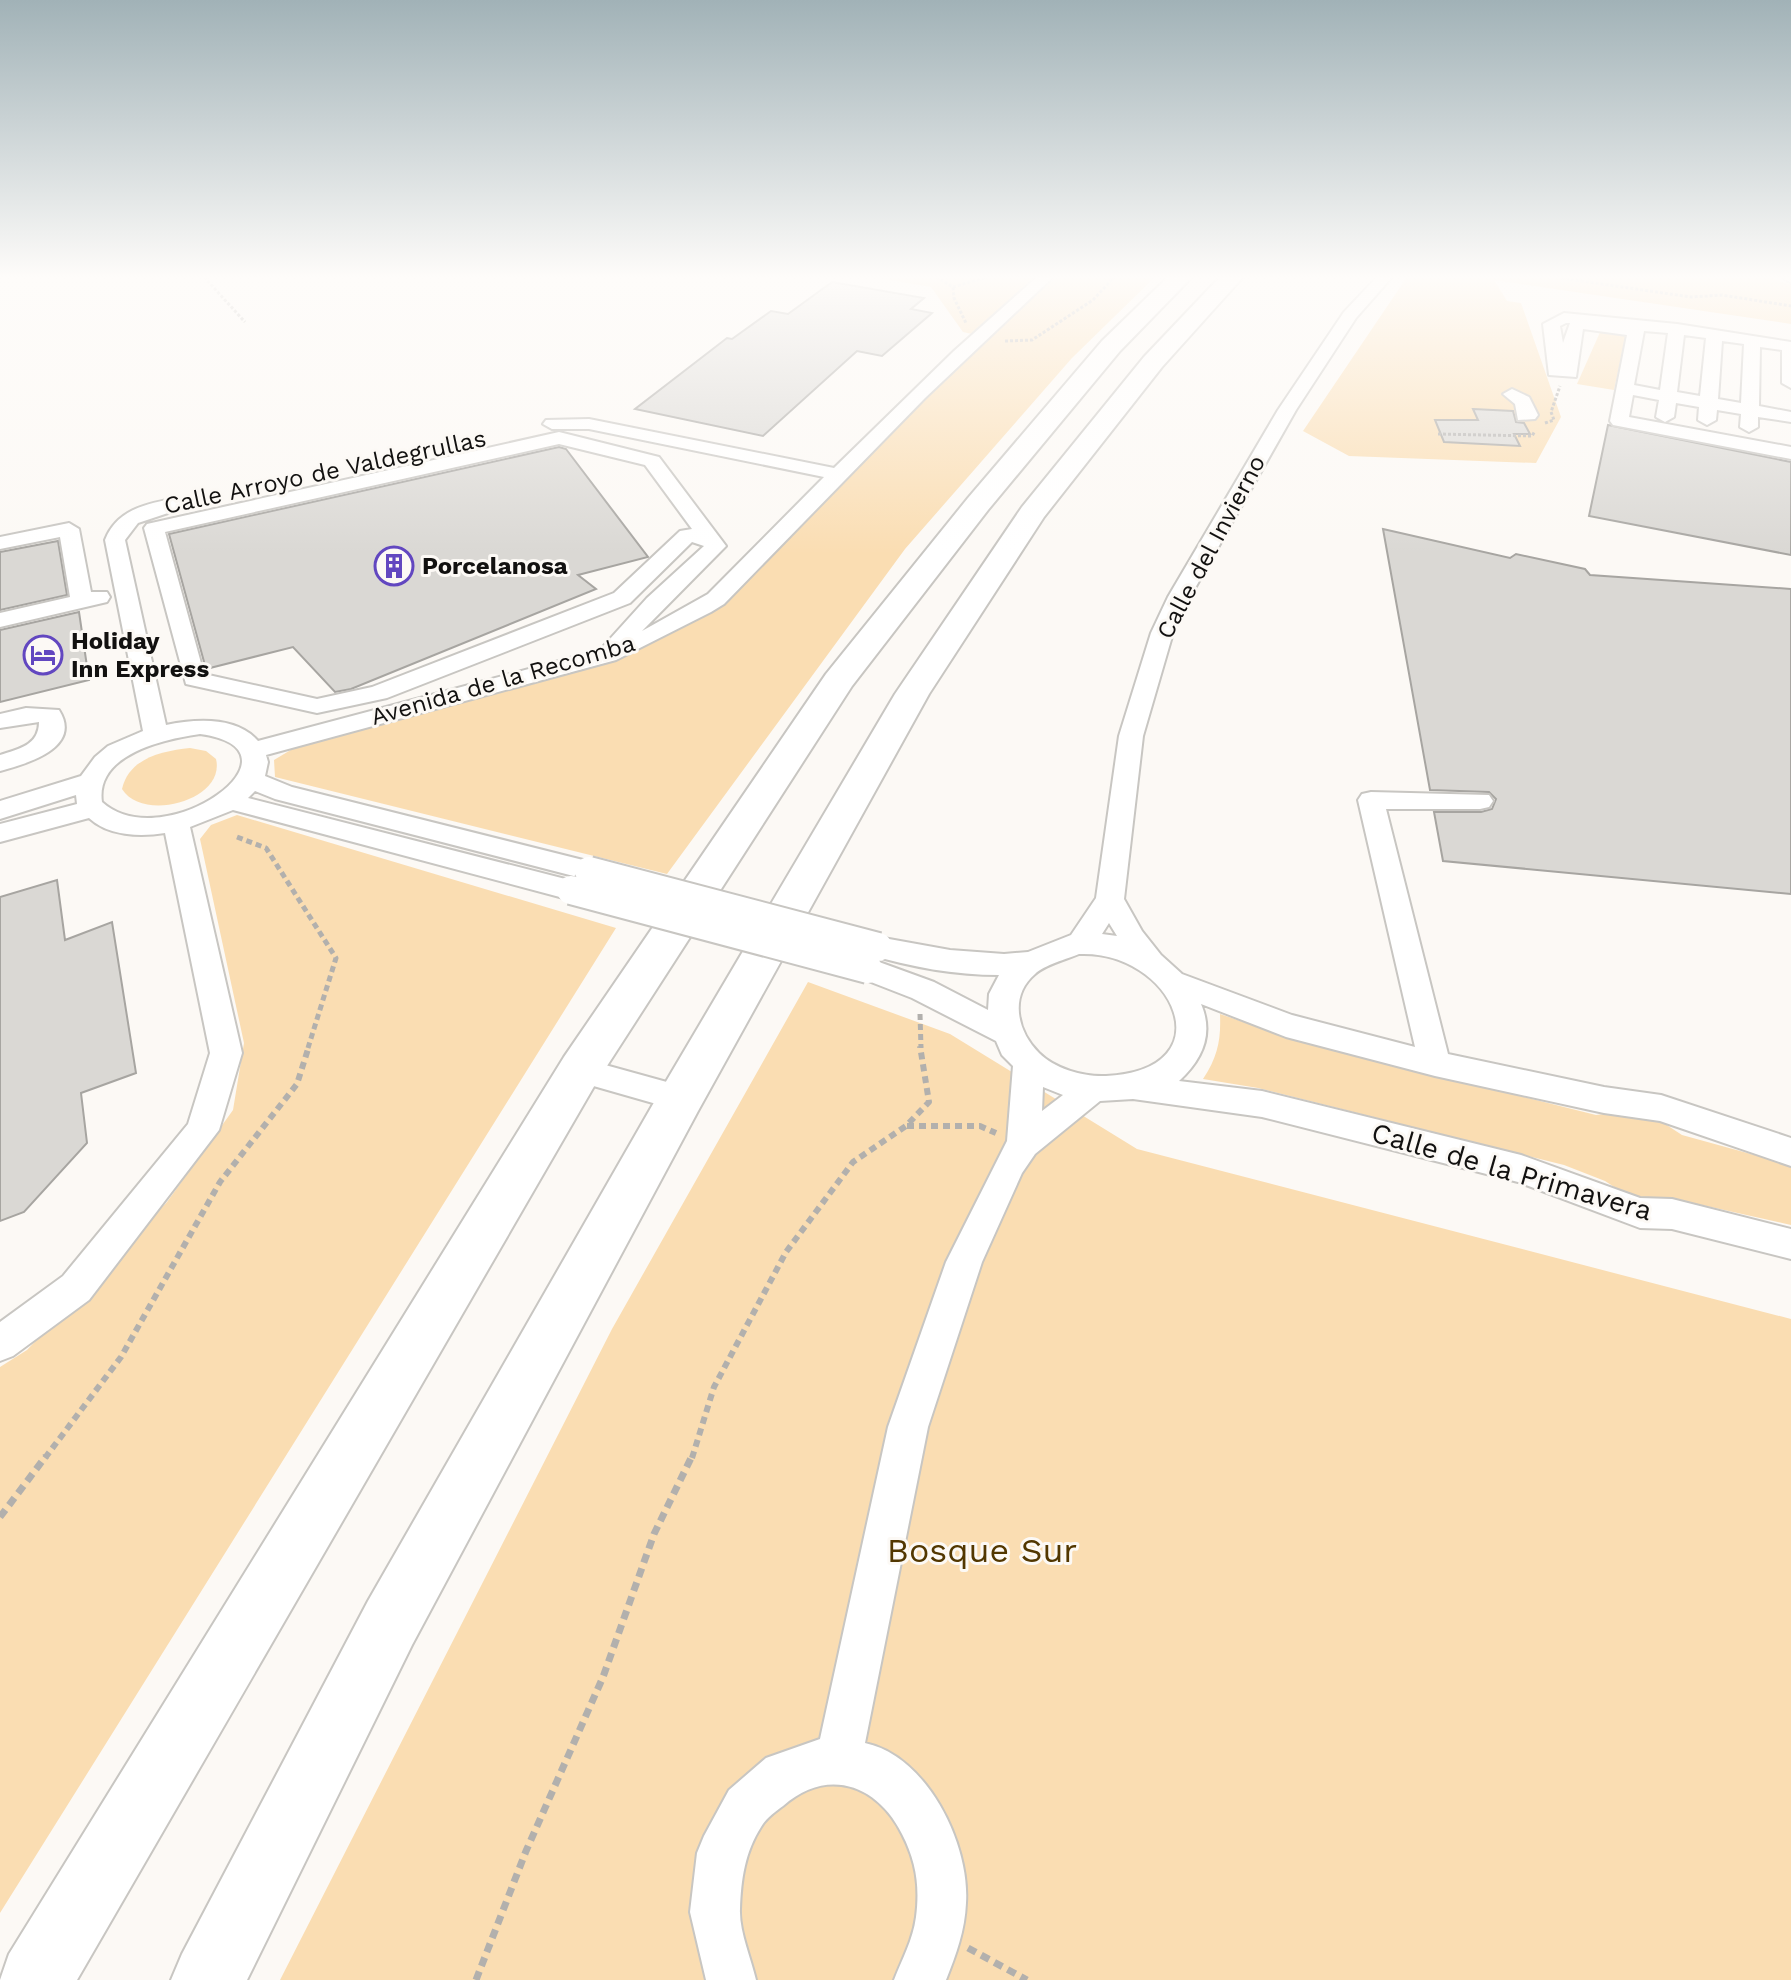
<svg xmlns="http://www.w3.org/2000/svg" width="1791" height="1980" viewBox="0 0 1791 1980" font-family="'Work Sans',sans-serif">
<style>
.green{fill:#faddb2}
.building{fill:#dad8d4;stroke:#a7a5a1;stroke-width:2}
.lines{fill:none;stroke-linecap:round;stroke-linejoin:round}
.minor-casing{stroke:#c8c6c2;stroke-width:4}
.highway-casing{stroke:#c8c6c2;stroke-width:4}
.path-far3{stroke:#b2b0ad;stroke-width:3;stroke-dasharray:3 2;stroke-linecap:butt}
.path-far2{stroke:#b2b0ad;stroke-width:5;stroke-dasharray:6 4;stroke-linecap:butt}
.path-far1{stroke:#b2b0ad;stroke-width:6;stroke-dasharray:7 5;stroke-linecap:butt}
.path{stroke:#b2b0ad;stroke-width:7;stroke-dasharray:9 6;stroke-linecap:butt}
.minor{fill:#fff;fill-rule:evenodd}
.highway{fill:#fff;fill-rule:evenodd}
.minor-bridge-casing{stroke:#c8c6c2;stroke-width:32;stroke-linecap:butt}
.minor-bridge{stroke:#fff;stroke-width:28}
.labels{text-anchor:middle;stroke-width:6;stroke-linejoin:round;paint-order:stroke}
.far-street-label{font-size:24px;fill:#121110;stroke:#fcf9f5}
.far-poi-label{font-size:24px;font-weight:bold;fill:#121110;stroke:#fcf9f5;text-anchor:start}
.street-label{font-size:28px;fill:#121110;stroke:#fcf9f5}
.near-park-label{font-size:34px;fill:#523700;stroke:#fcf9f5}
</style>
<rect width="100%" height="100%" fill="#fcf9f5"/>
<g class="green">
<polygon points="872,277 1155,277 1072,358 905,549 667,874 275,777 274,760 299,745 608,660 691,623 730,595 835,486 990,338 963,332 931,287"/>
<polygon points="1407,277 1767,277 1791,285 1791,324 1494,280 1507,301 1521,303 1561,417 1536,463 1349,456 1303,431"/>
<polygon points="1601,330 1626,334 1614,390 1577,384"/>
<path d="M 190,748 L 206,751 L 216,759 C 226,800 143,823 122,789 C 129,758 162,751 190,748 Z"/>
<polygon points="237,815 616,928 0,1913 0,1367 27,1350 167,1202 233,1110 244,1043 200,839 211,825"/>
<polygon points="808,982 950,1034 1137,1149 1791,1319 1791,1980 280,1980 612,1329"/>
<path d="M 1220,1014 L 1299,1041 L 1596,1115 L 1611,1113 L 1656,1118 L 1682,1135 L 1791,1165 L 1791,1225 L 1693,1203 L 1670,1206 L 1628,1196 L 1605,1181 L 1564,1165 L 1258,1088 L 1203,1079 C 1218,1056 1221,1040 1220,1014 Z"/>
</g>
<g class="building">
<polygon points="832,282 924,298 911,309 932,313 882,356 857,351 763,436 635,409 727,338 732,339 771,311 788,314"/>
<polygon points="1473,409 1513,411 1516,422 1524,423 1530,434 1514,434 1520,446 1444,442 1435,420 1478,420"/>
<polygon points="1608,425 1791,462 1791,555 1589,516"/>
<polygon points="559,447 566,449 648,557 578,575 596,589 351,689 335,692 293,647 206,669 169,534"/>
<polygon points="1383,529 1510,558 1516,554 1585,569 1590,575 1791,589 1791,894 1443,861 1434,812 1481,812 1492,809 1496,799 1489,792 1430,790"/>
<polygon points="58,541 67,595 0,610 0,552"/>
<polygon points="79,612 89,680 0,702 0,630"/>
<polygon points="57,880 65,940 112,922 136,1073 81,1093 87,1143 24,1212 0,1221 0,897"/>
</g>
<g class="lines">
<g class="minor-casing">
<g id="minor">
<path d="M 1037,277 L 1053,277 L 925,398 L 724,604 L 711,612 L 616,660 L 266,755 L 268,762 L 265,776 L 292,787 L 599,864 L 603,871 L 599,878 L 589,880 L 275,799 L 255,791 L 248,798 L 581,883 L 585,890 L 581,897 L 571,900 L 233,810 L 190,827 L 242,1053 L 219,1130 L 89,1300 L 13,1356 L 0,1361 L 0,1322 L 63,1276 L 188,1124 L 210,1053 L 165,833 C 140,837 108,836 89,818 L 0,842 L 0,824 L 77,804 L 76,795 L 0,819 L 0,801 L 81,776 L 95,757 L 108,746 L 143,731 L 105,540 C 117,509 147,504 176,498 L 186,504 L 183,508 L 138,523 L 125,540 L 166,725 C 196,719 236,716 258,741 L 600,650 L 647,598 L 704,546 L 692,542 L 630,603 L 387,698 L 317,713 L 186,684 L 144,528 L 147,524 L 559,432 L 659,457 L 726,546 L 642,631 L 708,594 L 824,477 L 589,429 L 552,429 L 543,424 L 546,420 L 589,419 L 834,468 L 954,351 ZM 559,444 L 645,465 L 692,529 L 680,531 L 614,593 L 372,687 L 317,699 L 204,674 L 165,532 ZM 200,734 C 315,750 164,858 102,802 C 95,754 165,739 200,734 Z"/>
<path d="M 1377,277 L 1392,277 L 1356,318 L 1296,410 L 1190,597 L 1173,633 L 1143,736 L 1124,899 L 1142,931 L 1161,955 L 1182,974 L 1292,1015 L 1415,1047 L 1358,800 L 1362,794 L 1371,792 L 1489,795 L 1493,801 L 1489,807 L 1480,809 L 1386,809 L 1448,1054 L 1604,1087 L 1661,1095 L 1791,1138 L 1791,1166 L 1660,1121 L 1604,1113 L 1435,1076 L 1286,1037 L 1201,1004 C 1214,1034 1202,1060 1179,1081 L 1262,1091 L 1521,1155 L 1640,1198 L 1672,1199 L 1791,1229 L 1791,1259 L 1672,1229 L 1640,1228 L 1518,1182 L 1262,1117 L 1133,1099 L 1100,1101 L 1035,1154 L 1022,1173 L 982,1262 L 928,1427 L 865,1743 C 927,1756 970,1844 966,1903 C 965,1930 956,1955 946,1980 L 894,1980 C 902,1959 913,1940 916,1917 C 920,1886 916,1861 902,1834 C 877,1784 827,1767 783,1806 C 775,1812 766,1818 761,1827 C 745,1852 741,1879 740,1909 C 739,1931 751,1958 756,1980 L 706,1980 L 690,1912 L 697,1853 L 704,1836 L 729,1790 L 766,1758 L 820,1739 L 888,1427 L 946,1262 L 1007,1141 L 1013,1066 L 1002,1055 L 996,1041 L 912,998 L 858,977 L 853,969 L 858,961 L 868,958 L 934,982 L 988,1010 L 989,994 L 999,975 C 955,975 910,967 868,954 L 863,947 L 868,940 L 878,937 L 950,950 L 1004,954 L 1028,952 L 1071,935 L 1096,898 L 1119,736 L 1151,633 L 1168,597 L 1278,410 L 1344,312 ZM 1109,923 L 1117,936 L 1102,934 ZM 1079,954 C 1173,950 1228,1070 1106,1076 C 1084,1077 1055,1069 1039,1053 C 1017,1031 1009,996 1035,974 C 1044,965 1067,959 1079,954 ZM 1043,1087 L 1063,1095 L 1042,1111 Z"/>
<polygon points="1783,277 1791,277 1791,283"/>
<path d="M 1564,313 L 1677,324 L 1791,342 L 1791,388 L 1782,383 L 1782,350 L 1760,347 L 1759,406 L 1791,412 L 1791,422 L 1758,417 L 1758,427 L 1749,432 L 1740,427 L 1741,414 L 1717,410 L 1716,420 L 1707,425 L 1698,420 L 1699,407 L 1676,403 L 1674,417 L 1665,422 L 1656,417 L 1659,400 L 1633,395 L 1629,417 L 1791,447 L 1791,459 L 1613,425 L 1610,421 L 1627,335 L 1583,329 L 1576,377 L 1549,375 L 1543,324 ZM 1566,323 L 1570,323 L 1563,343 L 1560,326 ZM 1644,331 L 1668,333 L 1660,390 L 1634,385 ZM 1684,335 L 1706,338 L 1700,396 L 1677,392 ZM 1722,341 L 1744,344 L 1741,403 L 1718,399 Z"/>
<polygon points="1512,389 1529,397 1538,415 1535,419 1518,420 1515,404 1503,394"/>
<polygon points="69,523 79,529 91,592 107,592 110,597 107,602 0,627 0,613 70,597 60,537 0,549 0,537"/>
<path d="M 26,708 L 59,710 C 83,748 26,764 0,771 L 0,755 C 19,749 39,745 39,722 L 0,728 L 0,714 Z"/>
<polygon points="580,1058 692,1089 697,1098 692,1107 681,1111 569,1079 564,1070 569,1061"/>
</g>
</g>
<g class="highway-casing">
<g id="highway">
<polygon points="1168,277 1192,277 1120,351 988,510 852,686 596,1083 77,1980 0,1980 9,1954 564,1057 826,674 968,498 1102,341"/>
<polygon points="1220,277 1243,277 1162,367 1044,517 929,694 698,1111 412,1645 247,1980 171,1980 182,1954 368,1601 664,1085 895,694 1022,507 1144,357"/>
</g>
</g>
<g class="path-far3">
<polyline points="204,277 245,322"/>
<polyline points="936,277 953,287 954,298 966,323"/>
<polyline points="1561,278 1691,297 1722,295 1791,306"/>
<polyline points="953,287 987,277"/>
<polyline points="1005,341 1032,340 1093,300 1114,277"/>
<polyline points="1545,423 1554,420 1551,412 1560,386"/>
<polyline points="1438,434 1532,436 1535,431"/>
</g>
<g class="path-far2">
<polyline points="237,837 266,848 336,958 308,1048"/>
<polyline points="920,1014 921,1048"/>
</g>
<g class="path-far1">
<polyline points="907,1126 980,1126 996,1133"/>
<polyline points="45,1458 121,1357 220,1182 297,1084 309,1046"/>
<polyline points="692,1458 714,1387 786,1252 853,1162 906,1126 929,1102 920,1046"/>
</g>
<g class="path">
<polyline points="0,1517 46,1456"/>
<polyline points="968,1948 1027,1980"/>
<polyline points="476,1980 526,1851 603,1677 654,1534 692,1456"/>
</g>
<use href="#minor" class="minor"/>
<use href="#highway" class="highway"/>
<g class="minor-bridge-casing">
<g id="minor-bridge">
<polyline points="589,871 878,947"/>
<polyline points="571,890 868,969"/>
</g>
</g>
<use href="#minor-bridge" class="minor-bridge"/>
</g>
<linearGradient id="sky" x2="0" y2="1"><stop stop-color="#a1b2b7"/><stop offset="0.5" stop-color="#fefcfa"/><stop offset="1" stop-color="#fefcfa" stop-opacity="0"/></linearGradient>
<rect width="1791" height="554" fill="url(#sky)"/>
<defs>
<g id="building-ring" transform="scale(2)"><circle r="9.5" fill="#fcf9f5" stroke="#6247c0" stroke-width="1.5"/><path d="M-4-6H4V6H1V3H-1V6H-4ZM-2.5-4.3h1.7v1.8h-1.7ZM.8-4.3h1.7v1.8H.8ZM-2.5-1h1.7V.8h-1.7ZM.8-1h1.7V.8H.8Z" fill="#6247c0"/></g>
<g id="hotel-ring" transform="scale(2)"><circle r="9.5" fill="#fcf9f5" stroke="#6247c0" stroke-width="1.5"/><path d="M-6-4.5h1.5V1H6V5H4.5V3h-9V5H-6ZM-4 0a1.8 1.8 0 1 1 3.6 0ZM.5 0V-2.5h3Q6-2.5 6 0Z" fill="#6247c0"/></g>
</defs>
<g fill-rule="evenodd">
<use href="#building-ring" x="394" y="566"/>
<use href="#hotel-ring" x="43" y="655"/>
</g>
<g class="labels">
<g class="far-street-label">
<text transform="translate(325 472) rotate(-12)" y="8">Calle Arroyo de Valdegrullas</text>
<text transform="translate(1211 547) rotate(-62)" y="8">Calle del Invierno</text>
<text transform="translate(503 680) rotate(-16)" y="8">Avenida de la Recomba</text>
</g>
<g class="far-poi-label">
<text x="422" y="574">Porcelanosa</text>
<text x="71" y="649">Holiday<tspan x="71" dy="28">Inn Express</tspan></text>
</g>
<g class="street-label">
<text transform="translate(1512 1171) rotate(16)" y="10">Calle de la Primavera</text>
</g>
<g class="near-park-label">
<text x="982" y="1562">Bosque Sur</text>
</g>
</g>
</svg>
